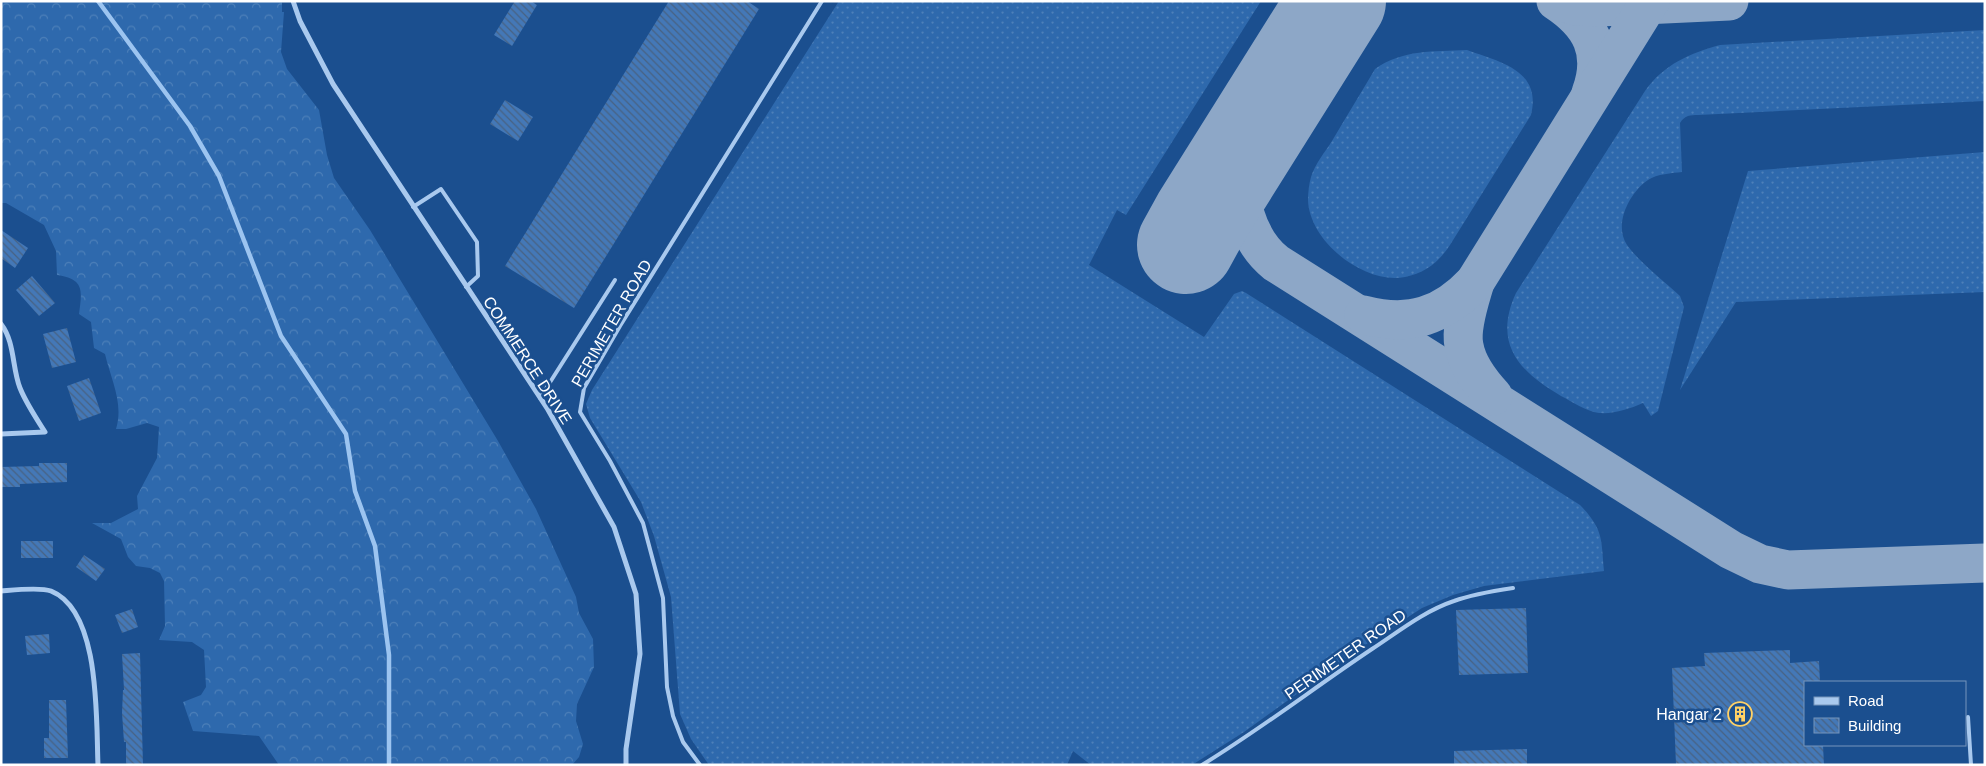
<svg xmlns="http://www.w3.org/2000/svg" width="1986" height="766" viewBox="0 0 1986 766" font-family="Helvetica,sans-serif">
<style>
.grass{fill:url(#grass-dots)}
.forest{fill:url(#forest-crowns)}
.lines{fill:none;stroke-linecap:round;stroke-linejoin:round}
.stream{stroke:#9cc4f0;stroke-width:4.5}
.taxiway{stroke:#8da7c7;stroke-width:39}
.runway{stroke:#8da7c7;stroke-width:98}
.building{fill:url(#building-back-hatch)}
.lane{stroke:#a9c9ee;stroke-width:4}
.street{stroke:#a9c9ee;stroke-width:5}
.labels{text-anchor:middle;stroke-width:5;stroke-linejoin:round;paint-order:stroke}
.street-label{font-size:16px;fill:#fff;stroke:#1b4f8f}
.poi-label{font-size:16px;fill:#fff;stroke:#1b4f8f;text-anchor:end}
</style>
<defs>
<pattern id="grass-dots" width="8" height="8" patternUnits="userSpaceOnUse" patternTransform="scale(1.25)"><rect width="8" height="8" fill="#2e69ad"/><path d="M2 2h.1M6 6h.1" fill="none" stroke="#4d80b9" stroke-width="1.8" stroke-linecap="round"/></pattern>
<pattern id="forest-crowns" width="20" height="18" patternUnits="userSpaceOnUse" patternTransform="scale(1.25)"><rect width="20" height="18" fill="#2e69ad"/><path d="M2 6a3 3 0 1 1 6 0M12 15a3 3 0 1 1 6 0" fill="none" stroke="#4d80b9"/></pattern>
<pattern id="building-back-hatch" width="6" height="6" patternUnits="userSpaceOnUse" patternTransform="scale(1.25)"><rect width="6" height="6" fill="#4478b7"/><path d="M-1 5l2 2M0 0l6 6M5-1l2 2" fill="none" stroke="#486282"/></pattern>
</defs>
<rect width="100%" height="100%" fill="#1b4f8f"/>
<g class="grass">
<path d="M 839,1 L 1261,1 L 1126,215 L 1117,210 L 1089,265 L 1204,337 L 1234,294 L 1242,291 L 1246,293 L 1580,505 C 1604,530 1601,539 1604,571 L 1484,586 L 1453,595 L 1422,608 L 1362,647 L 1244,732 L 1192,765 L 1091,765 L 1073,751 L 1067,765 L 709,765 L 691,739 L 680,714 L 671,597 L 654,536 L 641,502 L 590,418 L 586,404 L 592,390 Z"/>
<path d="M 1985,30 L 1985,101 L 1698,115 C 1690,115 1685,115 1680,123 L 1682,172 C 1672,173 1657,174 1648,180 C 1630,192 1613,224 1627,245 C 1640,263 1664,281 1680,296 L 1684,307 L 1658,411 L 1651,416 L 1643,403 C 1629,409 1615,414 1599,413 C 1585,411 1573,402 1561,396 C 1518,371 1493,343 1516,293 L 1645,91 C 1663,65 1690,53 1720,45 Z"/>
<path d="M 1467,50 C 1500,62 1542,70 1531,115 L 1450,245 C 1439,262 1425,273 1405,277 C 1364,285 1309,241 1308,200 C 1308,193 1309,184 1311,177 C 1315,164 1325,152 1332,141 C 1346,117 1361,93 1375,69 C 1403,49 1434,52 1467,50 Z"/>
<polygon points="1985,152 1985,292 1736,302 1680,390 1748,171"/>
</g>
<path class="forest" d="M 1,1 L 282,1 L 282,12 L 284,12 L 281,52 L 287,69 L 319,110 L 327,155 L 334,178 L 370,230 L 498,441 L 536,509 L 576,597 L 579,613 L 593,639 L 594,667 L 577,704 L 576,721 L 583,744 L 579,757 L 572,765 L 279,765 L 259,736 L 193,731 L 183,702 L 201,695 L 206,687 L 204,650 L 192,642 L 159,640 L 165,626 L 164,581 L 160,573 L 150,568 L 136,566 L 128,557 L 121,539 L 92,523 L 111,523 L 138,509 L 137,496 L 157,458 L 159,427 L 147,423 L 126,429 L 116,429 C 124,403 111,380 105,354 L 94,348 L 91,322 L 79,314 C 82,291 85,279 57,275 L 56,251 L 44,225 L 6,203 L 1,203 Z"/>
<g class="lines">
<polyline class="stream" points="98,1 190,126 219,176 281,336 346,434 355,491 375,546 389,655 389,765"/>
<g class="taxiway">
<path d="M 1556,1 C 1591,24 1606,52 1591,93"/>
<polyline points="1558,1 1576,6 1600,7 1729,1"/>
<path d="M 1239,157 C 1237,195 1245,238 1276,263 L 1731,550 L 1760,564 L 1788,570 L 1985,563"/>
<path d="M 1475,282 C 1470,300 1460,327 1464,346 C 1467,364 1481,383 1493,396"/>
<path d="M 1364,315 C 1410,327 1443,316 1475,282 L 1650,1"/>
</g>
<polyline class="runway" points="1186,245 1202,216 1337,1"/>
</g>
<g class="building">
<polygon points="515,1 531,1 537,5 512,46 494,35"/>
<polygon points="669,1 747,1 759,9 574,308 505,266"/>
<polygon points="505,100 533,117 518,141 490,124"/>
<polygon points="1,230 28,248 15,268 1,258"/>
<polygon points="32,276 55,303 39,316 16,290"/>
<polygon points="67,328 76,362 52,368 43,334"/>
<polygon points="89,378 101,413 79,421 67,386"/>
<polygon points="39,463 67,463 67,482 20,484 20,487 1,487 1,467 39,466"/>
<rect x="21" y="541" width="32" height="17"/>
<polygon points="84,555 105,569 96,581 76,567"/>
<polygon points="1526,608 1528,673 1459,675 1456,610"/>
<polygon points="132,609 138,627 122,633 115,615"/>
<polygon points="49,634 50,653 27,655 25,636"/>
<polygon points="1790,650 1790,663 1819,661 1820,682 1805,682 1805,745 1823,745 1824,765 1676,765 1672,668 1705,666 1704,653"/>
<polygon points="140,653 143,765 126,765 126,742 124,742 122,713 123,690 124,690 122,654"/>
<polygon points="49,700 66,700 68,758 44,758 44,738 49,738"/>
<polygon points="1527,749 1527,765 1454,765 1454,751"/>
</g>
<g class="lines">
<g class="lane">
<polyline points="413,207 441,189 477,242 478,276 466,287"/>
<polyline points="540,398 615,280"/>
<polyline points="1968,717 1971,765"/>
<polyline points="700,765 683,742 673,716 667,687 663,598 643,523 610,461 580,412 584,388 620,326 822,1"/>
<path d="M 1202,765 C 1261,729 1315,687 1372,649 C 1398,632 1424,611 1454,601 C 1473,594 1493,591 1513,588"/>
</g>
<g class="street">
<polyline points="293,1 300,21 333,84 547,408 614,527 636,594 640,654 626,749 626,765"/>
<path d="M 1,324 C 15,342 12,368 20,388 C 26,403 36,418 45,432 L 1,434"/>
<path d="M 1,591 C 14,590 40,587 51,591 C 101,611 96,720 98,765"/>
</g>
</g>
<defs>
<g id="building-ring" transform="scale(1.25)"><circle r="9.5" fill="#1b4f8f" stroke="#ffd166" stroke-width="1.5"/><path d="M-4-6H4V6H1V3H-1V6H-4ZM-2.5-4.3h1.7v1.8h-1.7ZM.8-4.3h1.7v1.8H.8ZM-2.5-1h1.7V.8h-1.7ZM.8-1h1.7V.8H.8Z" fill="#ffd166"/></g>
</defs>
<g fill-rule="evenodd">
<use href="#building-ring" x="1740" y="714"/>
</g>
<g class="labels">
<g class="street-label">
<text transform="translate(611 323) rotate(-60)" y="6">PERIMETER ROAD</text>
<text transform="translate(528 360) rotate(57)" y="6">COMMERCE DRIVE</text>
<text transform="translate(1345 654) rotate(-35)" y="6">PERIMETER ROAD</text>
</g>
<g class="poi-label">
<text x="1722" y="720">Hangar 2</text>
</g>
</g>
<rect width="1986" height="766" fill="none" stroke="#ffffff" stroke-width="5"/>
<rect x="1804" y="681" width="162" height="65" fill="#1b4f8f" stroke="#7695bc"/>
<rect x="1814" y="697" width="25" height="8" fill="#a9c9ee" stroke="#7695bc"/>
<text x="1848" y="706" font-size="15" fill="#ffffff">Road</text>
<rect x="1814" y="718" width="25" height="15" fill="url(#building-back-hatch)" stroke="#7695bc"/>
<text x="1848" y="731" font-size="15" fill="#ffffff">Building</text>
</svg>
